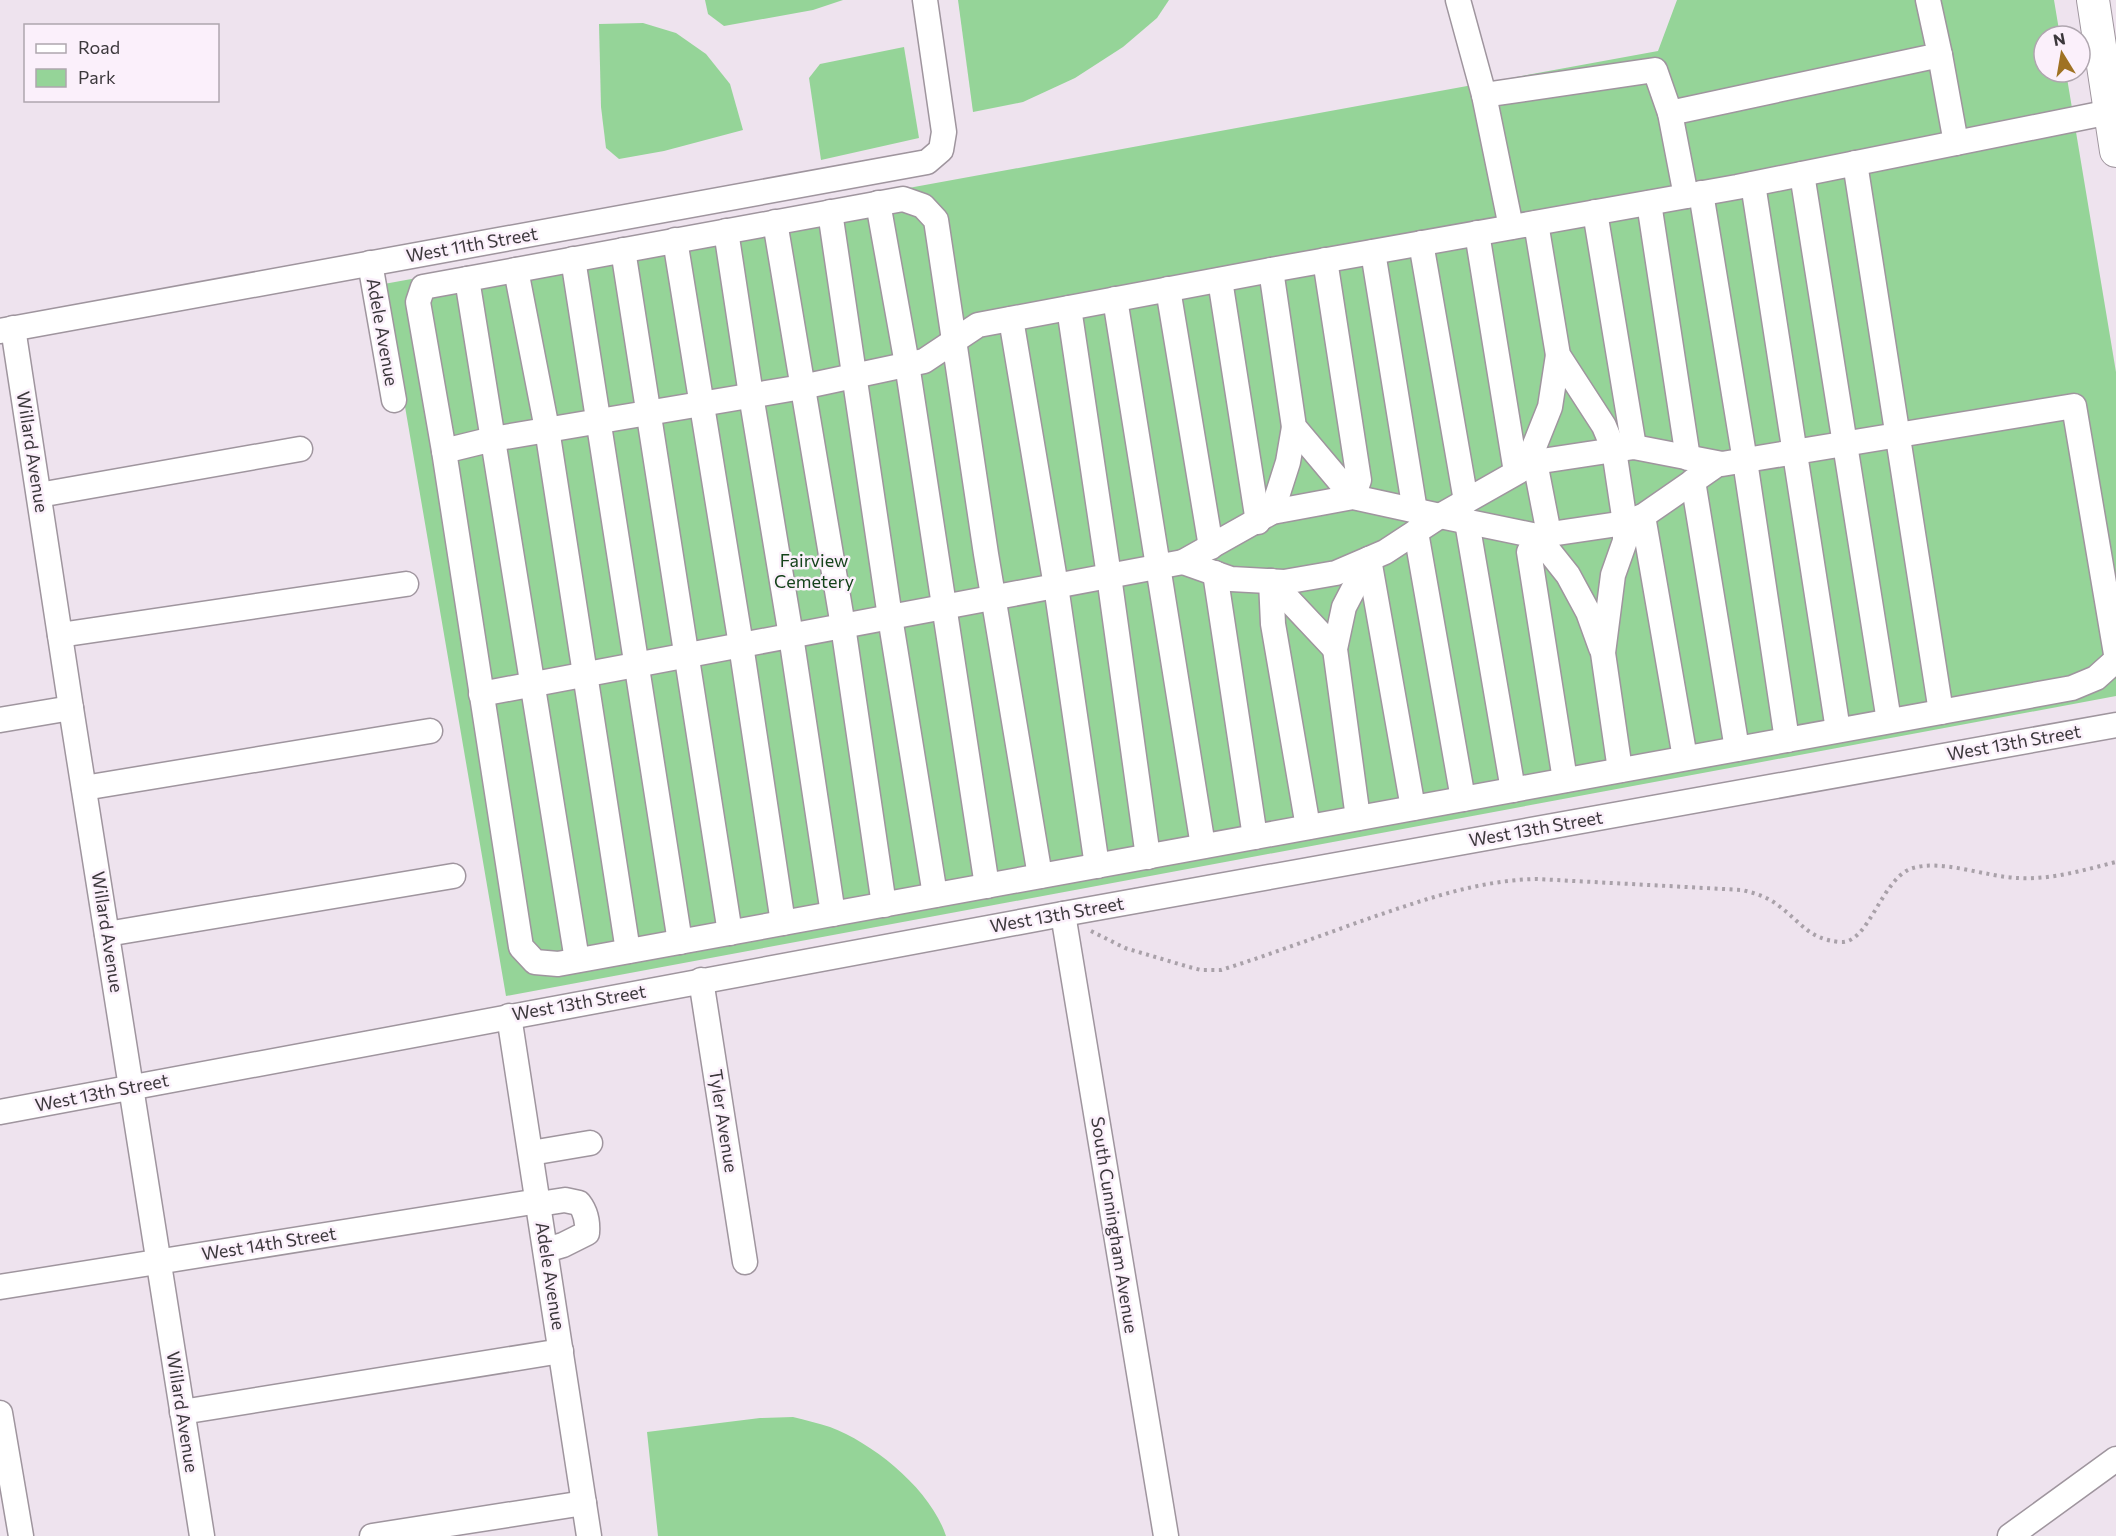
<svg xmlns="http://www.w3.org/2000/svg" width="2116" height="1536" viewBox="0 0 2116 1536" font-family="Commissioner,sans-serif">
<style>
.green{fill:#95d498}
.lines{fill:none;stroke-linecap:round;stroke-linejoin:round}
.minor-casing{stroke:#9f959e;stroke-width:27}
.major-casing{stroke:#9f959e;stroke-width:34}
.path{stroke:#a9a1a9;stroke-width:4;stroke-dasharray:3 4.5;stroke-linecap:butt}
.minor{stroke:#fff;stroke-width:24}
.major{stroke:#fff;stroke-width:32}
.labels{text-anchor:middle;stroke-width:5;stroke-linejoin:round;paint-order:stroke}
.street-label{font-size:18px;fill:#3c383c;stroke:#fbf0fb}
.park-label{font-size:18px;fill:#15421b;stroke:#fbf0fb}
</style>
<rect width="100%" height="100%" fill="#eee3ee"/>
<g class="green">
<polygon points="705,0 843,0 813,10 724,26 708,14"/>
<polygon points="958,0 1169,0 1157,18 1123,47 1075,78 1023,102 973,112"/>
<polygon points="1677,0 2054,0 2060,36 2044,36 2044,72 2066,72 2116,372 2116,696 506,996 384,284 1658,51"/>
<polygon points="643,23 676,33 706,54 730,84 743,130 664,151 619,159 606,148 601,107 599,24"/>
<polygon points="904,47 919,138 821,160 809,78 820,64"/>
<path d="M 793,1417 C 805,1420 818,1423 830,1427 C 875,1444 931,1490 946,1536 L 658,1536 L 647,1432 L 760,1418 Z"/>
</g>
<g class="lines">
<g class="minor-casing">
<g id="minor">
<polyline points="1458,0 1484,95"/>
<polyline points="1940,55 1956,143"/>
<polyline points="2110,112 1737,187 1271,270 978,325 924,361 802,387 493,439 444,451 521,947 535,962 558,964 2072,688 2096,678 2116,660"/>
<polyline points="1670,113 1940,55 1928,0"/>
<polyline points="1855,163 1941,712"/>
<polyline points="1802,174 1889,721"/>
<polyline points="1753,184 1838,730"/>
<polyline points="1701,193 1745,461 1787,740"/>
<polyline points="878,203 907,364 987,886"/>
<polyline points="1649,203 1688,458"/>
<polyline points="830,212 890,617 935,895"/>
<polyline points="1595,212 1634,447"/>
<polyline points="775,222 843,626 884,905"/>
<polyline points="1536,223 1558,355 1604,426 1614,450 1625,523 1625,541 1613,575 1603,653 1620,770"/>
<polyline points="1511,227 1484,95 1655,70 1670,113 1686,196"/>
<polyline points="726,231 751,395 791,636 833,914"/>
<polyline points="1477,233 1516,472"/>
<polyline points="675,240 741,645 783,923"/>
<polyline points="1421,243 1466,501"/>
<polyline points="623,250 730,933"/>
<polyline points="1373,252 1415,511"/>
<polyline points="573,259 680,942"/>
<polyline points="370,263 394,400"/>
<polyline points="516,270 547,429 628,951"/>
<polyline points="1271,270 1294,427 1353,497 1359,480 1325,260"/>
<polyline points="1220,280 1258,522"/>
<polyline points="1168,289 1211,547"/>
<polyline points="1115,299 1203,846"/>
<polyline points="1069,308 1109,576 1148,857"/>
<polyline points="1011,319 1056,586 1097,866"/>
<polyline points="13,328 71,708 202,1536"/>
<polyline points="0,331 927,162 941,150 944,132 925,0"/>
<polyline points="444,451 418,302 423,287 467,279"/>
<polyline points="1718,464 1643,516 1625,523 1537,536 1440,516 1535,462 1634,447 1722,464 2074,406 2116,654"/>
<polyline points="1693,481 1737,749"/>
<polyline points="39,495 300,449"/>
<polygon points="1353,497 1440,516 1385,552 1336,573 1284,582 1231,579 1183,562 1272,512"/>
<polyline points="1272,512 1288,462 1294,427"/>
<polyline points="1643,516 1685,758"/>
<polyline points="1467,522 1513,790"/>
<polyline points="1416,532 1463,799"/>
<polyline points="1549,534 1535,462 1534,447 1550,407 1558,355"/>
<polyline points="1369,559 1413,808"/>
<polyline points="1215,573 1255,837"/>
<polyline points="1271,581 1273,624 1308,827"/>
<polyline points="1271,581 1335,649"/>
<polyline points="60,635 406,584"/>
<polyline points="481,694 1183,562"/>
<polyline points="0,720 71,708"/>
<polyline points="1565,780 1529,552 1537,536 1568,575 1588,612 1601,648"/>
<polyline points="84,788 430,731"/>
<polyline points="1358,818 1335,649 1344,607 1369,559"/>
<polyline points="1063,914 1166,1536"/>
<polyline points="107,934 453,876"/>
<polyline points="577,960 467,279 903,199 923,206 936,220 986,554 1040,876"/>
<polyline points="701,980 745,1262"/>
<polyline points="509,1016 589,1536"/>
<polyline points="0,1112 1063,914 2116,725"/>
<polyline points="531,1153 590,1143"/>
<path d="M 539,1204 L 565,1200 L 579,1203 C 586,1212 588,1221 587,1233 L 563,1245 L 546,1250"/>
<polyline points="0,1287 539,1201"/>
<polyline points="182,1412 561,1351"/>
<polyline points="0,1413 21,1536"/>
<polyline points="372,1536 584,1503"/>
<polyline points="2010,1536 2116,1459"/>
</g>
</g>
<g class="major-casing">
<polyline id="major" points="2093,0 2116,151"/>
</g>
<path class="path" d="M 1091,931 L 1125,948 L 1189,967 L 1201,970 L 1221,970 C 1272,954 1322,935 1373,917 C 1426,899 1480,880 1537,879 L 1742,890 C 1755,893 1768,897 1779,906 C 1802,923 1808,939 1840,942 C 1868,945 1881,881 1910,869 C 1940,858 1986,877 2018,878 C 2051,880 2084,870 2116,862"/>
<use href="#minor" class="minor"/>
<use href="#major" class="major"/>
</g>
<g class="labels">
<g class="street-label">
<text transform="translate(472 245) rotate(-10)" y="6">West 11th Street</text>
<text transform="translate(382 332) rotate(80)" y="6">Adele Avenue</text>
<text transform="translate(32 452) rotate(81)" y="6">Willard Avenue</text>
<text transform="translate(2014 743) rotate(-10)" y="6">West 13th Street</text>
<text transform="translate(1536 829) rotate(-10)" y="6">West 13th Street</text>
<text transform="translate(1057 915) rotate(-10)" y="6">West 13th Street</text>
<text transform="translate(107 932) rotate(81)" y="6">Willard Avenue</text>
<text transform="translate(579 1003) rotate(-10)" y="6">West 13th Street</text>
<text transform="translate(102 1093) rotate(-11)" y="6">West 13th Street</text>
<text transform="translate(723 1121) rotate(81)" y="6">Tyler Avenue</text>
<text transform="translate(1114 1225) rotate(81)" y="6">South Cunningham Avenue</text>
<text transform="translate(269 1244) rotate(-9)" y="6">West 14th Street</text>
<text transform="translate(550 1276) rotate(81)" y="6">Adele Avenue</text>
<text transform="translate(182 1412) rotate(81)" y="6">Willard Avenue</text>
</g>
<g class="park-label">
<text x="814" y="567">Fairview<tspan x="814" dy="21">Cemetery</tspan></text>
</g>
</g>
<rect x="24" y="24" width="195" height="78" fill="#fbf0fb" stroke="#afa6af" stroke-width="1.5"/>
<rect x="36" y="44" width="30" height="9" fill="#ffffff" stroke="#afa6af" stroke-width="1.5"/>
<text x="78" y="54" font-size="18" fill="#3c383c">Road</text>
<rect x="36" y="69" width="30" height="18" fill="#95d498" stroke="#afa6af" stroke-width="1.5"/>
<text x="78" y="84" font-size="18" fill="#3c383c">Park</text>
<g transform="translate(2062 54) rotate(349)"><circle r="28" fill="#fbf0fb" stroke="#afa6af" stroke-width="1.5"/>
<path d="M0-4.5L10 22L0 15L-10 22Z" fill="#9f7223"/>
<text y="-9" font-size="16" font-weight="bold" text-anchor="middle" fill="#3c383c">N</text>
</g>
</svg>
